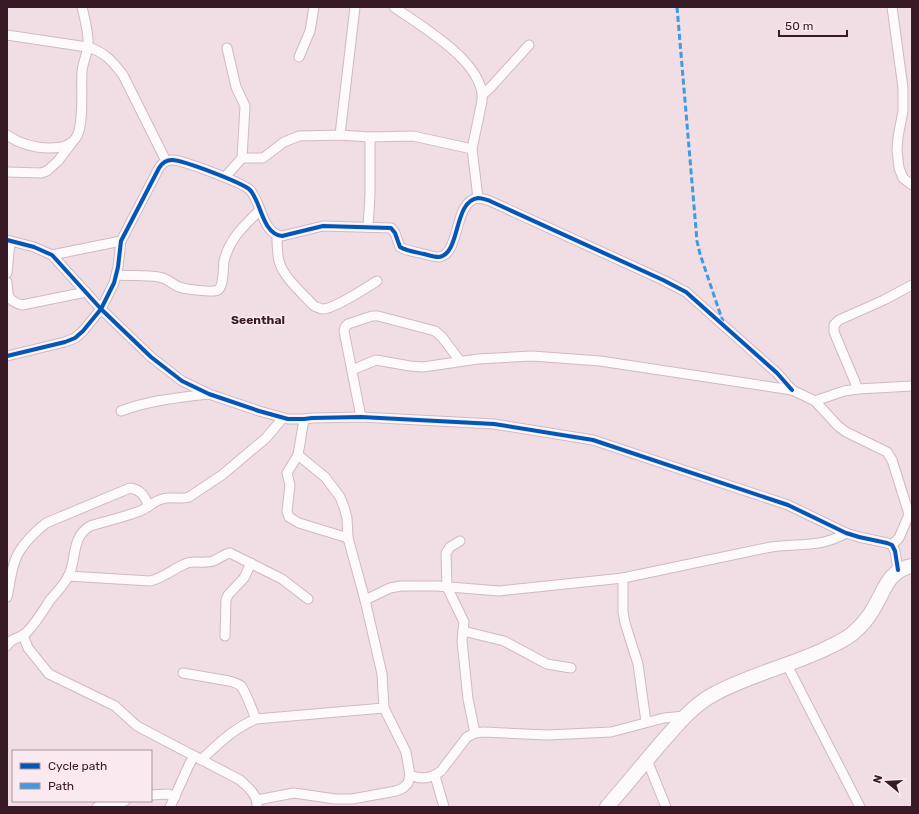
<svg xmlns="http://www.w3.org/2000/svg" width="919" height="814" viewBox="0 0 919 814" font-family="Rubik,sans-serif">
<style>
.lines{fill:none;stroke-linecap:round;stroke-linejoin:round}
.minor-casing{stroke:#d1b9c1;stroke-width:11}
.primary-casing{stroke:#d1b9c1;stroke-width:16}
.minor{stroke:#fdfafb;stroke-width:9}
.primary{stroke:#fdfafb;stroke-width:14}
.quiet{stroke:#3e9be0;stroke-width:3;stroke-dasharray:6 3;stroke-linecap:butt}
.cycleway-casing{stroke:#fae9ee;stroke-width:6}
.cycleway{stroke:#0057b8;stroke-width:4}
.labels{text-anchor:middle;stroke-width:3;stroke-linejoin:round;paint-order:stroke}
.quarter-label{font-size:12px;font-weight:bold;fill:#381a26;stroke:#fae9ee}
</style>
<rect width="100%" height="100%" fill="#f0dee4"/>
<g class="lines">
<g class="minor-casing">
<g id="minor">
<path d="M 394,7 C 422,27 486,63 482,101 L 472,149 L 478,198"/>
<polyline points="892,7 903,88 903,111 898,137 897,150 899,168 903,178 912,185"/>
<path d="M 7,35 L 87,47 C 104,51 113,62 123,75 L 166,161"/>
<polyline points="227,48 236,87 245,106 242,158"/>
<polyline points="299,57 310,31 314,7"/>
<polyline points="483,94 490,88 529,45"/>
<path d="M 7,135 C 20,144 34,148 50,148 C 60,148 72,146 77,136 C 84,123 81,89 82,73 C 82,64 87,55 88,46 C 89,33 85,20 82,7"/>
<polyline points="340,135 355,7"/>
<polyline points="7,172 41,173 47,171 58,161 71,144"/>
<polyline points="225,177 242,158 263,158 284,142 299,136 340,135 370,137 413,136 472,149"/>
<polyline points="368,227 370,195 370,137"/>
<path d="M 277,236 C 277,244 277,253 279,261 C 283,277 303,294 314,306 C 317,307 320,309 323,309 C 334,309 366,288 377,281"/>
<polyline points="7,240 34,247 52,255 101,309 151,357 182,381 209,394 259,411 288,419 304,419 312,418 361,417 494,424 593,440 788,505 846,533 859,537 887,543 892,545 895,551 898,570"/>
<polyline points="52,255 121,241"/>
<polyline points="7,273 10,241"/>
<path d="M 116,275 C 131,276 146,275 159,277 C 167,278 172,284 179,287 C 185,289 212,293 218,290 C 224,286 223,267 224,261 C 229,239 244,226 259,211"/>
<path d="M 7,282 C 8,295 7,301 22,305 L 86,292"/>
<path d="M 7,356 L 65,342 L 75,338 L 83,331 L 101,309 L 114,283 L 118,267 L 121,241 L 159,168 C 162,163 166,160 172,160 C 183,160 243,183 250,190 C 261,201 262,234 282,236 L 323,226 L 391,228 L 395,233 L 400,247 C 407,251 415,252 424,254 C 428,255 434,257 439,257 C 461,254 453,201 478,198 C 482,198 487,200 490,201 L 663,280 L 686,292 L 777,373 L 792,390"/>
<polyline points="352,370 376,360 410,366 423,367 478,359 532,356 600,361 792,390 815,401 838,426 846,432 887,452 892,460 909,514"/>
<polyline points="858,389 834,332 834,325 839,320 884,300 912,285"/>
<polyline points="815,401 844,391 858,389 912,386"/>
<path d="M 121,411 C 151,400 176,398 208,394"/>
<polyline points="361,417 344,331 345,327 348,324 372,316 378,316 435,331 442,337 460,361"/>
<polyline points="304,419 298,455 287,473 290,485 287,511 289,517 299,523 348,538"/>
<path d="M 298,455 L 325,477 L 340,497 L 344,507 L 347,518 L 348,538 L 365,600 L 382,674 L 384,708 L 406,752 L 410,775 C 421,780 432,778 441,771 L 467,737 L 475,733 L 484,732 L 547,735 L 611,732 L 664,718 L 685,716"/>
<polyline points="460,541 450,547 446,553 447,587 464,622 462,641 468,699 475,733"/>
<polyline points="892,545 899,538 911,510"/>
<path d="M 68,576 L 150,581 C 163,578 173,569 185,564 C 194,560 204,564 213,561 C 219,559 224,554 230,553 L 282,579 L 308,599"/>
<polyline points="623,578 623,612 625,623 638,664 646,722"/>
<path d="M 7,597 C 10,584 11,570 16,558 C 22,544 35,532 46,523 L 130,488 C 142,490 144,496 149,506"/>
<path d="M 365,600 L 390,588 L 401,586 L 437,586 L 499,591 L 623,578 L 771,547 C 799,543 821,548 846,533"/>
<polyline points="463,631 504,641 547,664 571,668"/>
<path d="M 23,635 L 28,648 L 49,674 L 115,706 L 137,726 L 240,780 C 248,787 258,795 257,807"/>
<polyline points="225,636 226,600 228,595 244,578 251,563"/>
<path d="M 7,646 C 11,637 20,639 26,633 C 36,623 43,611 50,600 C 56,593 65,584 69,575 C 77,557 71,538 90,526 C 107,521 124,517 140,511 C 148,508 154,501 162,499 C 171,496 180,500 189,497 L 222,475 L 266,438 L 277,425 L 283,418"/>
<polyline points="787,665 860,807"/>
<path d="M 183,673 L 229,681 C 233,682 238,683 241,686 C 247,694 252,710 256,719"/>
<path d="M 201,760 C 218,744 234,728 256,719 L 384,708"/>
<polyline points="647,760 666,807"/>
<polyline points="435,776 444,807"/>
<polyline points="151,795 168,794 175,797"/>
<polyline points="257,800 294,793 335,799 352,799 396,791 403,788 408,783 410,775"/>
<polyline points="97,807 125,801"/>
<polyline points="170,807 189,765 194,756"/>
</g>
</g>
<g class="primary-casing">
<path id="primary" d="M 607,807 C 626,785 644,763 662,742 C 678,724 694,704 716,693 C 750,675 788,666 823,650 C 833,645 843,641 852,634 C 860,627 867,620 872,611 C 884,593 887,570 912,566"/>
</g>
<use href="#minor" class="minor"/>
<use href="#primary" class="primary"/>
<polyline class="quiet" points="677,7 697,241 700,254 723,322"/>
<g class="cycleway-casing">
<g id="cycleway">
<polyline points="7,240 34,247 52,255 101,309 151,357 182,381 209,394 259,411 288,419 304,419 312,418 361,417 494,424 593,440 788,505 846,533 859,537 887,543 892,545 895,551 898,570"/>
<path d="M 7,356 L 65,342 L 75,338 L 83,331 L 101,309 L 114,283 L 118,267 L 121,241 L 159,168 C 162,163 166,160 172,160 C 183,160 243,183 250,190 C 261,201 262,234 282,236 L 323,226 L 391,228 L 395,233 L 400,247 C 407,251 415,252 424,254 C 428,255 434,257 439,257 C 461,254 453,201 478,198 C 482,198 487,200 490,201 L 663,280 L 686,292 L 777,373 L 792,390"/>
</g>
</g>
<use href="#cycleway" class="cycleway"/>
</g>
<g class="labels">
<g class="quarter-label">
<text x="258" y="324">Seenthal</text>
</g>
</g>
<rect width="919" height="814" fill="none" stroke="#381a26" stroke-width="16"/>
<rect x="12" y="750" width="140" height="52" fill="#fae9ee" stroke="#ac969e"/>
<rect x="20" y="763" width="20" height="6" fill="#0057b8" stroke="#ac969e"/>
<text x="48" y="770" font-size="12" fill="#381a26">Cycle path</text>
<rect x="20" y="783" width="20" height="6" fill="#3e9be0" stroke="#ac969e"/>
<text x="48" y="790" font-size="12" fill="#381a26">Path</text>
<g transform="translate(887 782) rotate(288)" stroke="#fae9ee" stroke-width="3" paint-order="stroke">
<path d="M0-3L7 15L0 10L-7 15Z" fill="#381a26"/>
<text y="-6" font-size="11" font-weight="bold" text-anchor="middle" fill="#381a26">N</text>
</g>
<path d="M779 30v6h68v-6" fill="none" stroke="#381a26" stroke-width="2"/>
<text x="785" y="30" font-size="12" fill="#381a26" stroke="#fae9ee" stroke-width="3" paint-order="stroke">50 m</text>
</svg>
